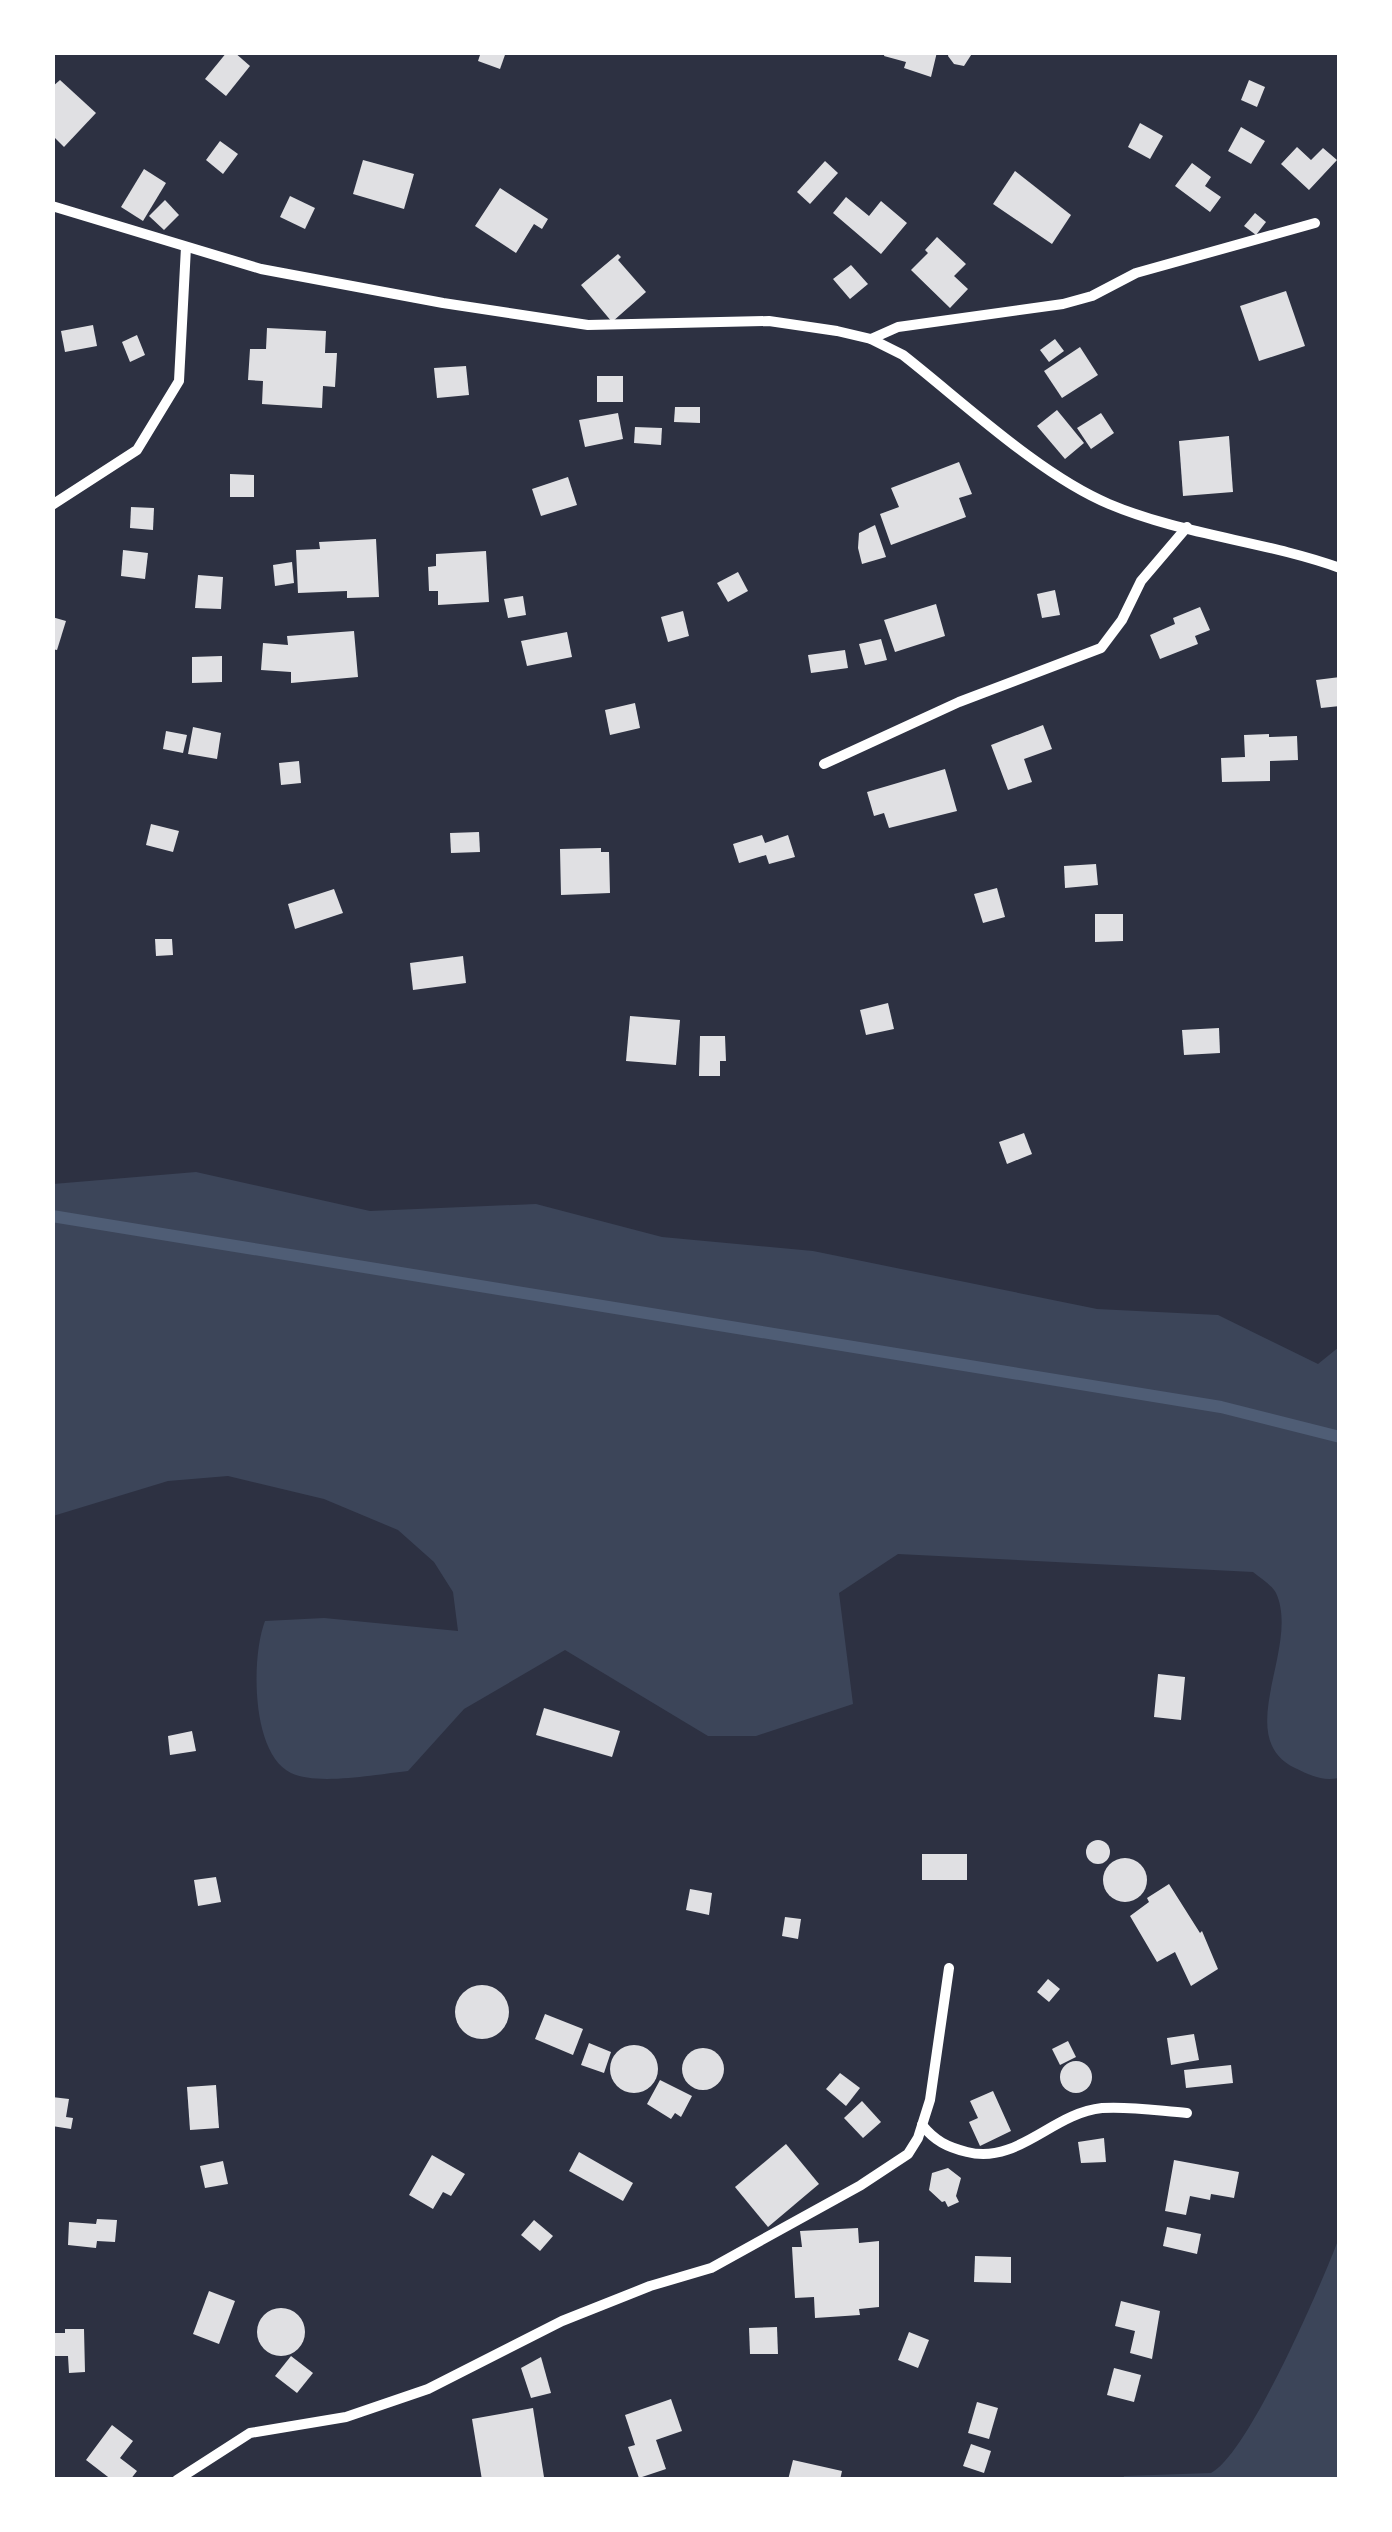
<svg xmlns="http://www.w3.org/2000/svg" width="1392" height="2532" viewBox="0 0 1392 2532" font-family="Inter,sans-serif">
<style>
.green{fill:#3c4559}
.lines{fill:none;stroke-linecap:round;stroke-linejoin:round}
.stream{stroke:#4f5d75;stroke-width:12}
.building{fill:#e0e0e3}
.minor{stroke:#fff;stroke-width:10}
</style>
<rect width="100%" height="100%" fill="#2d3142"/>
<g class="green">
<path d="M 196,1172 L 370,1211 L 536,1204 L 662,1237 L 813,1251 L 1097,1309 L 1218,1315 L 1318,1364 L 1339,1347 L 1339,1778 C 1321,1781 1312,1776 1295,1768 C 1231,1737 1301,1647 1276,1593 C 1272,1585 1260,1578 1253,1572 L 898,1554 L 839,1593 L 853,1704 L 756,1736 L 708,1736 L 565,1650 L 464,1709 L 408,1771 C 378,1774 318,1786 291,1773 C 251,1754 251,1657 265,1621 L 324,1618 L 458,1631 L 453,1592 L 434,1562 L 398,1530 L 324,1499 L 228,1476 L 168,1481 L 53,1516 L 53,1184 Z"/>
<path d="M 1339,2238 L 1339,2479 L 1123,2479 L 1124,2476 L 1211,2473 C 1249,2453 1322,2283 1339,2238 Z"/>
</g>
<g class="lines">
<polyline class="stream" points="52,1216 1221,1407 1340,1437"/>
</g>
<g class="building">
<polygon points="227,52 234,52 250,66 226,96 205,79"/>
<polygon points="481,52 506,52 500,69 478,61"/>
<polygon points="885,52 937,52 931,77 904,68 906,62 884,56"/>
<polygon points="949,52 973,52 964,66 954,64 948,56"/>
<polygon points="60,80 96,113 64,147 52,135 52,87"/>
<polygon points="1249,80 1265,87 1257,107 1241,100"/>
<polygon points="1140,123 1163,136 1150,159 1128,147"/>
<polygon points="1241,127 1265,141 1251,164 1228,151"/>
<polygon points="220,141 238,154 223,174 206,160"/>
<polygon points="1297,147 1311,160 1323,148 1337,160 1309,190 1281,164"/>
<polygon points="363,160 414,174 404,209 353,194"/>
<polygon points="825,161 838,173 810,204 797,192"/>
<polygon points="1192,163 1211,177 1205,186 1221,197 1210,212 1175,186"/>
<polygon points="144,169 166,183 143,221 121,207"/>
<polygon points="1015,171 1071,215 1052,244 993,204"/>
<polygon points="500,188 548,219 542,229 534,224 516,253 475,226"/>
<polygon points="290,196 315,208 305,229 280,217"/>
<polygon points="846,197 869,216 881,201 907,223 881,254 833,213"/>
<polygon points="165,200 179,215 164,230 149,216"/>
<polygon points="1255,213 1266,222 1256,235 1244,226"/>
<polygon points="937,237 966,264 954,276 968,289 950,308 911,270 928,253 925,250"/>
<polygon points="618,254 621,257 618,260 646,292 612,322 581,285"/>
<polygon points="851,265 868,284 850,299 833,279"/>
<polygon points="1286,291 1305,346 1259,361 1240,306"/>
<polygon points="93,325 97,346 65,352 61,331"/>
<polygon points="267,328 326,331 325,353 337,353 335,387 323,386 322,408 262,404 263,381 248,380 250,349 266,349"/>
<polygon points="137,335 145,355 130,362 122,342"/>
<polygon points="1055,339 1064,351 1049,362 1040,350"/>
<polygon points="1080,347 1098,375 1062,398 1044,371"/>
<polygon points="466,366 469,395 437,398 434,368"/>
<rect x="597" y="376" width="26" height="26"/>
<polygon points="675,407 700,407 700,423 674,422"/>
<polygon points="1057,410 1084,443 1065,459 1037,426"/>
<polygon points="618,413 623,439 585,447 579,420"/>
<polygon points="1101,413 1114,433 1091,449 1077,428"/>
<polygon points="635,427 662,428 661,445 634,443"/>
<polygon points="1229,436 1233,492 1183,496 1179,441"/>
<polygon points="959,462 972,494 959,498 966,517 891,545 880,514 899,507 891,488"/>
<polygon points="230,474 254,475 254,497 230,497"/>
<polygon points="568,477 577,505 541,516 532,489"/>
<polygon points="131,507 154,508 153,530 130,528"/>
<polygon points="875,525 886,557 862,564 858,548 859,533"/>
<polygon points="376,539 379,597 347,598 347,591 298,593 296,550 320,549 319,542"/>
<polygon points="123,550 148,553 145,579 121,576"/>
<polygon points="486,551 489,602 438,605 438,591 429,591 428,567 436,566 436,554"/>
<polygon points="292,562 294,583 275,586 273,565"/>
<polygon points="738,572 748,591 728,602 717,583"/>
<polygon points="198,575 223,577 221,609 195,608"/>
<polygon points="1055,590 1060,615 1042,618 1037,594"/>
<polygon points="523,596 526,615 508,618 504,599"/>
<polygon points="936,604 945,636 895,652 884,620"/>
<polygon points="1200,607 1210,630 1195,636 1198,644 1160,659 1150,635 1175,624 1173,618"/>
<polygon points="683,611 689,636 668,642 661,617"/>
<polygon points="52,617 66,621 57,650 52,649"/>
<polygon points="354,631 358,677 291,683 291,672 261,670 263,643 288,645 287,636"/>
<polygon points="567,632 572,657 527,666 521,641"/>
<polygon points="881,639 887,660 865,665 859,644"/>
<polygon points="845,650 848,668 811,673 808,655"/>
<polygon points="222,656 222,682 192,683 192,657"/>
<polygon points="1340,677 1340,706 1321,708 1316,680"/>
<polygon points="635,703 640,728 610,735 605,710"/>
<polygon points="1043,725 1052,749 1024,759 1032,782 1008,790 991,745"/>
<polygon points="193,727 221,733 217,759 188,754"/>
<polygon points="166,731 187,735 183,753 163,749"/>
<polygon points="1269,734 1269,737 1297,736 1298,760 1270,761 1270,781 1222,782 1221,758 1245,757 1244,735"/>
<polygon points="299,761 301,783 281,785 279,763"/>
<polygon points="945,769 957,811 889,828 884,813 874,816 867,792"/>
<polygon points="151,824 179,831 173,852 146,845"/>
<polygon points="479,832 480,852 451,853 450,833"/>
<polygon points="762,835 765,843 788,835 795,857 769,864 766,855 739,863 733,844"/>
<polygon points="601,848 601,852 609,852 610,893 561,895 560,849"/>
<polygon points="1096,864 1098,885 1065,888 1064,866"/>
<polygon points="997,888 1005,917 983,923 974,894"/>
<polygon points="334,889 343,913 295,929 288,904"/>
<polygon points="1095,914 1123,914 1123,941 1095,942"/>
<polygon points="155,939 172,939 173,955 156,956"/>
<polygon points="463,956 466,983 413,990 410,963"/>
<polygon points="888,1003 894,1029 866,1035 860,1010"/>
<polygon points="630,1016 680,1020 676,1065 626,1061"/>
<polygon points="1219,1028 1220,1053 1184,1055 1182,1030"/>
<polygon points="700,1036 725,1036 726,1061 720,1061 720,1076 699,1076"/>
<polygon points="1024,1133 1032,1154 1007,1164 999,1142"/>
<polygon points="1158,1674 1185,1677 1181,1720 1154,1717"/>
<polygon points="544,1708 620,1731 612,1757 536,1735"/>
<polygon points="192,1731 196,1751 170,1755 168,1736"/>
<circle cx="1098" cy="1852" r="12"/>
<rect x="922" y="1854" width="45" height="26"/>
<circle cx="1125" cy="1880" r="22"/>
<polygon points="216,1877 221,1902 198,1906 194,1880"/>
<polygon points="1169,1884 1200,1933 1202,1931 1218,1969 1191,1986 1175,1952 1157,1962 1130,1916 1149,1902 1147,1898"/>
<polygon points="690,1889 712,1893 709,1915 686,1910"/>
<polygon points="785,1917 801,1919 798,1939 782,1936"/>
<polygon points="1048,1979 1060,1989 1049,2002 1037,1992"/>
<circle cx="482" cy="2012" r="27"/>
<polygon points="545,2014 583,2029 573,2055 535,2039"/>
<polygon points="1194,2034 1199,2060 1171,2065 1167,2038"/>
<polygon points="1068,2041 1076,2057 1060,2065 1052,2049"/>
<polygon points="589,2043 611,2052 604,2073 581,2065"/>
<circle cx="634" cy="2069" r="24"/>
<circle cx="703" cy="2069" r="21"/>
<circle cx="1076" cy="2077" r="16"/>
<polygon points="1231,2065 1233,2083 1186,2088 1184,2070"/>
<polygon points="840,2073 860,2088 846,2106 826,2089"/>
<polygon points="660,2080 692,2096 681,2117 675,2113 671,2119 647,2104"/>
<polygon points="216,2085 219,2128 190,2130 187,2087"/>
<polygon points="993,2091 1011,2131 980,2146 969,2122 978,2118 970,2101"/>
<polygon points="52,2097 69,2099 66,2117 73,2118 71,2129 52,2126"/>
<polygon points="862,2101 881,2122 863,2138 844,2118"/>
<polygon points="1104,2138 1106,2162 1081,2163 1078,2142"/>
<polygon points="786,2144 819,2184 768,2227 735,2187"/>
<polygon points="579,2152 633,2183 623,2201 569,2171"/>
<polygon points="432,2155 465,2174 451,2196 443,2192 433,2209 409,2195"/>
<polygon points="1174,2160 1239,2172 1234,2198 1211,2194 1210,2200 1190,2196 1186,2215 1165,2211"/>
<polygon points="223,2161 228,2184 205,2188 200,2166"/>
<polygon points="948,2168 961,2178 956,2196 959,2202 948,2207 945,2201 942,2202 929,2190 932,2173"/>
<polygon points="97,2219 117,2220 115,2242 97,2241 96,2248 68,2245 69,2222 96,2224"/>
<polygon points="534,2220 553,2236 540,2251 521,2235"/>
<polygon points="1167,2227 1201,2234 1197,2254 1163,2246"/>
<polygon points="858,2228 859,2243 879,2241 879,2307 859,2309 860,2315 815,2318 814,2297 795,2298 792,2247 802,2247 800,2231"/>
<polygon points="975,2256 1011,2257 1011,2283 974,2282"/>
<polygon points="209,2291 235,2301 219,2344 193,2334"/>
<polygon points="1121,2301 1160,2311 1152,2359 1130,2353 1135,2331 1115,2326"/>
<circle cx="281" cy="2332" r="24"/>
<polygon points="777,2327 778,2354 750,2354 749,2328"/>
<polygon points="65,2329 84,2329 85,2372 69,2373 68,2356 52,2356 52,2333 65,2333"/>
<polygon points="909,2332 929,2340 918,2368 898,2360"/>
<polygon points="291,2356 313,2373 297,2393 275,2376"/>
<polygon points="541,2357 551,2393 531,2398 521,2368"/>
<polygon points="1114,2368 1141,2375 1134,2402 1107,2395"/>
<polygon points="671,2399 682,2431 656,2440 666,2469 639,2478 628,2447 635,2445 625,2415"/>
<polygon points="977,2402 998,2408 989,2439 968,2433"/>
<polygon points="533,2408 544,2477 482,2480 472,2419"/>
<polygon points="112,2425 133,2441 120,2458 137,2471 130,2480 112,2480 86,2460"/>
<polygon points="971,2444 991,2451 984,2473 963,2466"/>
<polygon points="793,2460 842,2471 840,2480 788,2480"/>
</g>
<g class="lines">
<g class="minor">
<path d="M 52,206 L 261,269 L 443,303 L 588,325 L 769,321 L 837,331 L 871,339 L 903,355 C 963,402 1040,475 1109,504 C 1182,535 1265,541 1340,568"/>
<polyline points="871,339 898,327 1063,304 1092,296 1136,273 1315,223"/>
<polyline points="52,505 137,450 179,381 186,247"/>
<polyline points="824,764 959,702 1101,648 1122,620 1141,581 1187,527"/>
<path d="M 922,2125 C 935,2141 947,2147 967,2152 C 1018,2165 1052,2113 1102,2108 C 1130,2106 1160,2111 1187,2113"/>
<polyline points="177,2480 250,2433 346,2417 428,2389 562,2321 650,2286 711,2268 861,2185 908,2154 918,2138 930,2100 949,1968"/>
</g>
</g>
<rect width="1392" height="2532" fill="none" stroke="#ffffff" stroke-width="110"/>
</svg>
